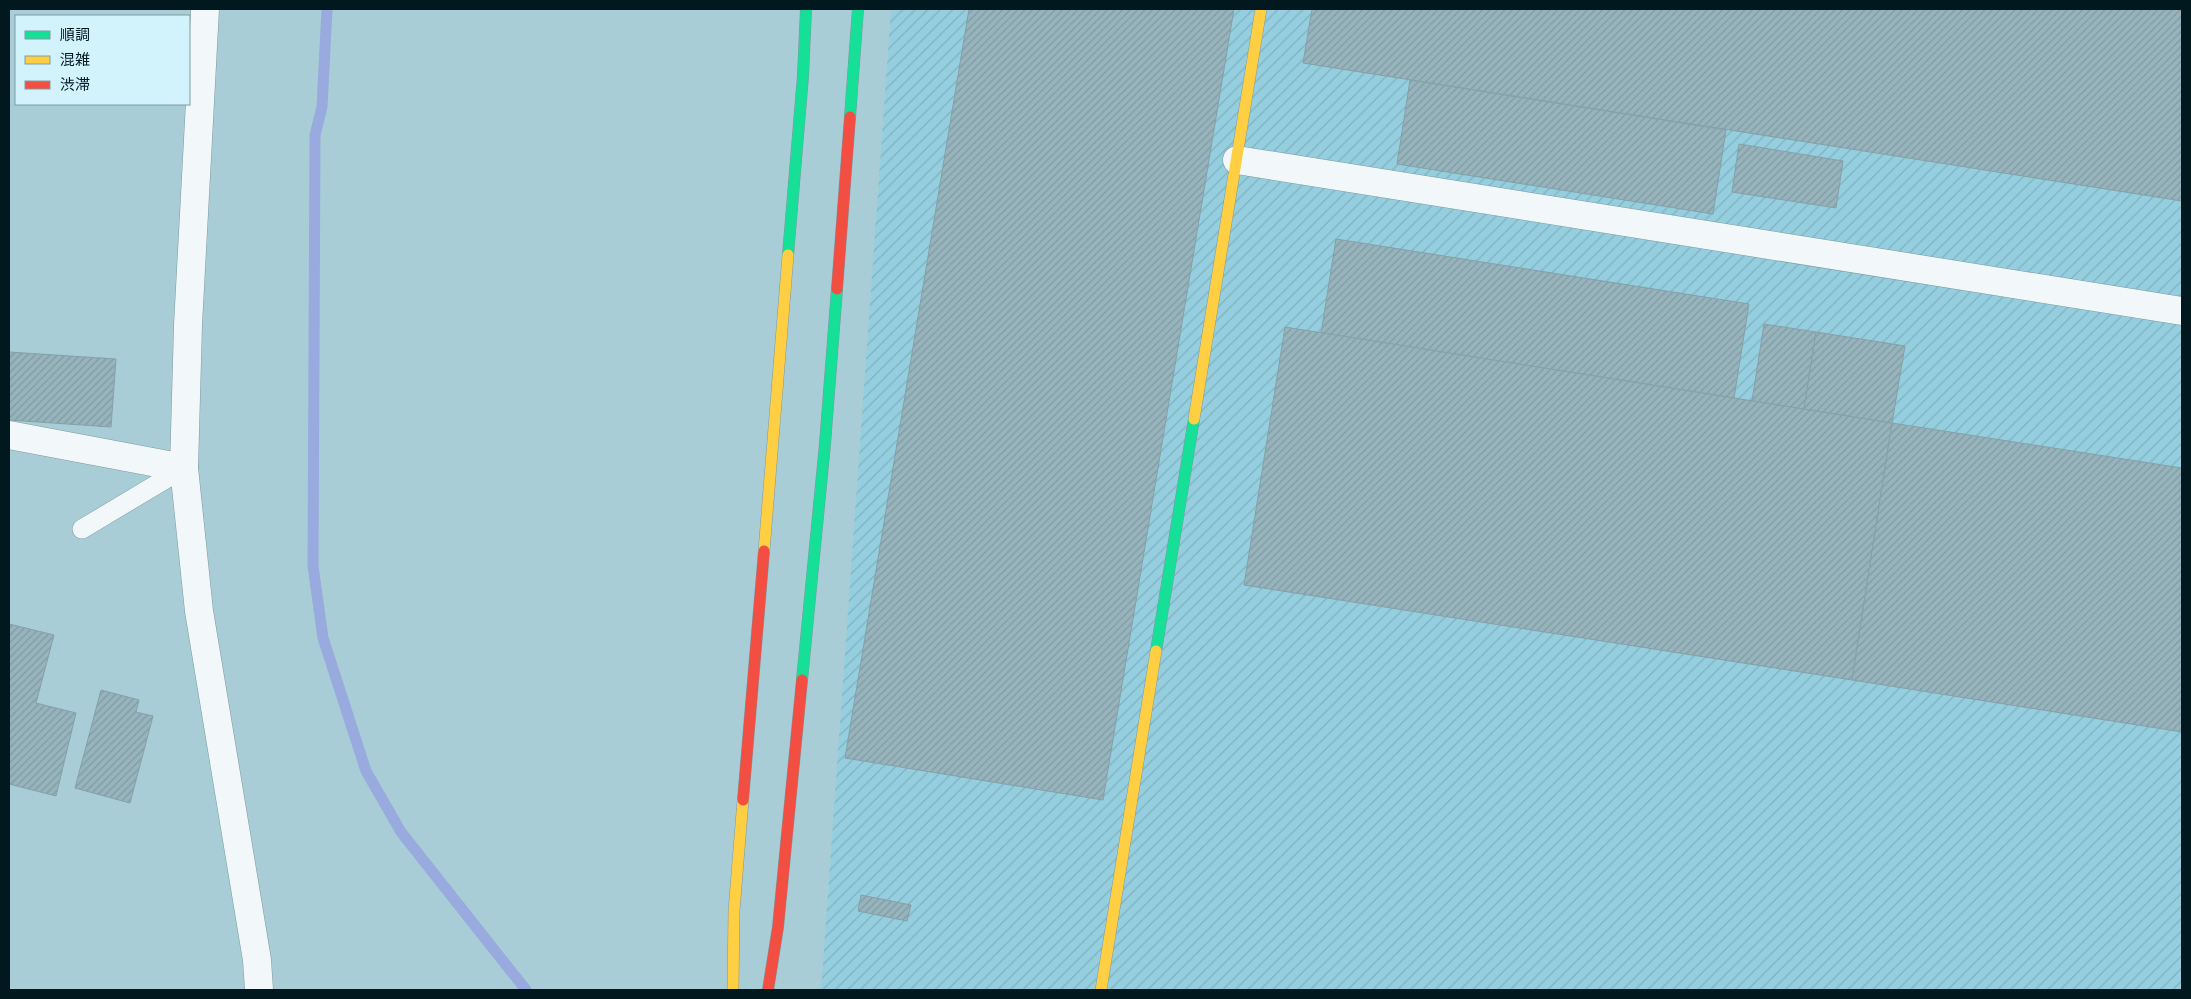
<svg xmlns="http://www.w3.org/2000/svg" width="2191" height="999" viewBox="0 0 2191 999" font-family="'DM Sans','Noto Sans JP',sans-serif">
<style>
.industrial{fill:url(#industrial-furrows)}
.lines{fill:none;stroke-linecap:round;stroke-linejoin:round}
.stream{stroke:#98aade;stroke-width:11}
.building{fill:url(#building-hatch);stroke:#84a0a8}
.lane-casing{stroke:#7c99a1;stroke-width:20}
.street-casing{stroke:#7c99a1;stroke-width:29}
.fast-casing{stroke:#7c99a1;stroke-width:12}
.slow-casing{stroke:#7c99a1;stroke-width:12}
.jam-casing{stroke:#7c99a1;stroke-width:12}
.lane{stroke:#f2f8f9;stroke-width:19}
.street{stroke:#f2f8f9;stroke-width:28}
.fast{stroke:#16e098;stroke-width:11}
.slow{stroke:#ffcf43;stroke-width:11}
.jam{stroke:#f24e42;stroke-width:11}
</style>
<defs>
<pattern id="industrial-furrows" width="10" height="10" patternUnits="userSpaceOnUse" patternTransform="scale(1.25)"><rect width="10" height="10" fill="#95cfdf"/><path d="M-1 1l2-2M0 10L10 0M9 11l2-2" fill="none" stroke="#7fb1bf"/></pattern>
<pattern id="building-hatch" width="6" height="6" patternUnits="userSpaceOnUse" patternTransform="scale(1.25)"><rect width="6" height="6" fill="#97b4bc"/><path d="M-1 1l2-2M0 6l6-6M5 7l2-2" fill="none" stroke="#809aa1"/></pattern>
</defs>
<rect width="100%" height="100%" fill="#a9cdd6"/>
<polygon class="industrial" points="891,9 2182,9 2182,990 821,990"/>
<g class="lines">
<polyline class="stream" points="327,9 322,107 315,135 313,566 323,638 366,771 401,832 526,990"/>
</g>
<g class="building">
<polygon points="969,9 1234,9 1103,800 845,758"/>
<polygon points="1312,9 2182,9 2182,201 1303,63"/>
<polygon points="1410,80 1726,130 1713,214 1397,164"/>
<polygon points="1739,144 1843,161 1836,208 1732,192"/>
<polygon points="1336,239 1749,304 1734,398 1321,333"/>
<polygon points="1764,324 1816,332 1804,409 1752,401"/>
<polygon points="1285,327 1892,423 1852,680 1244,585"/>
<polygon points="1816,332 1905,346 1892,423 1804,409"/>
<polygon points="9,352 116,359 111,427 9,420"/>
<polygon points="1892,423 2182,468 2182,732 1852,680"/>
<polygon points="9,624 54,635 36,703 76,713 56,796 9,784"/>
<polygon points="101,690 139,700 136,712 153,716 130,803 75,788"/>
<polygon points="861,895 911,905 907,921 858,911"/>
</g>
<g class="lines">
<g class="lane-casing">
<polyline id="lane" points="82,529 184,468"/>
</g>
<g class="street-casing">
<g id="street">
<polyline points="205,9 188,325 184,468 199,611 257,960 259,990"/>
<polyline points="1237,160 2182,311"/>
<polyline points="9,435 184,468"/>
</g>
</g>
<g class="fast-casing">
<g id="fast">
<polyline points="850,117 858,9"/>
<polyline points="788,255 803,76 806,9"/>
<polyline points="1156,651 1194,419"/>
<polyline points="802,680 825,444 837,289"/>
</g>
</g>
<g class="slow-casing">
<g id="slow">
<polyline points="1194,419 1261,9"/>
<polyline points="764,551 788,255"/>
<polyline points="733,990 734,911 743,800"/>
<polyline points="1101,990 1156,651"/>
</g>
</g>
<g class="jam-casing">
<g id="jam">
<polyline points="837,289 850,117"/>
<polyline points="743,800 764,551"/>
<polyline points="768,990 778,927 802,680"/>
</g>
</g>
<use href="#lane" class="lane"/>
<use href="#street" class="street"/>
<use href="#fast" class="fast"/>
<use href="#slow" class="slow"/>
<use href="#jam" class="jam"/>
</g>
<rect width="2191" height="999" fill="none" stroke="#00181e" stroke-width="20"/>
<rect x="15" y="15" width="175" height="90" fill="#d3f3fc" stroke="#7f9ba3"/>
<rect x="25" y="31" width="25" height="8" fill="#16e098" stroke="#7f9ba3"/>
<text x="60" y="40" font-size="15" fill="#00181e">順調</text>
<rect x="25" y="56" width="25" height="8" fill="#ffcf43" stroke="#7f9ba3"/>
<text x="60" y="65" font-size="15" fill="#00181e">混雑</text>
<rect x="25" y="81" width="25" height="8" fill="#f24e42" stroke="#7f9ba3"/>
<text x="60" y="90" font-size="15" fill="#00181e">渋滞</text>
</svg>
